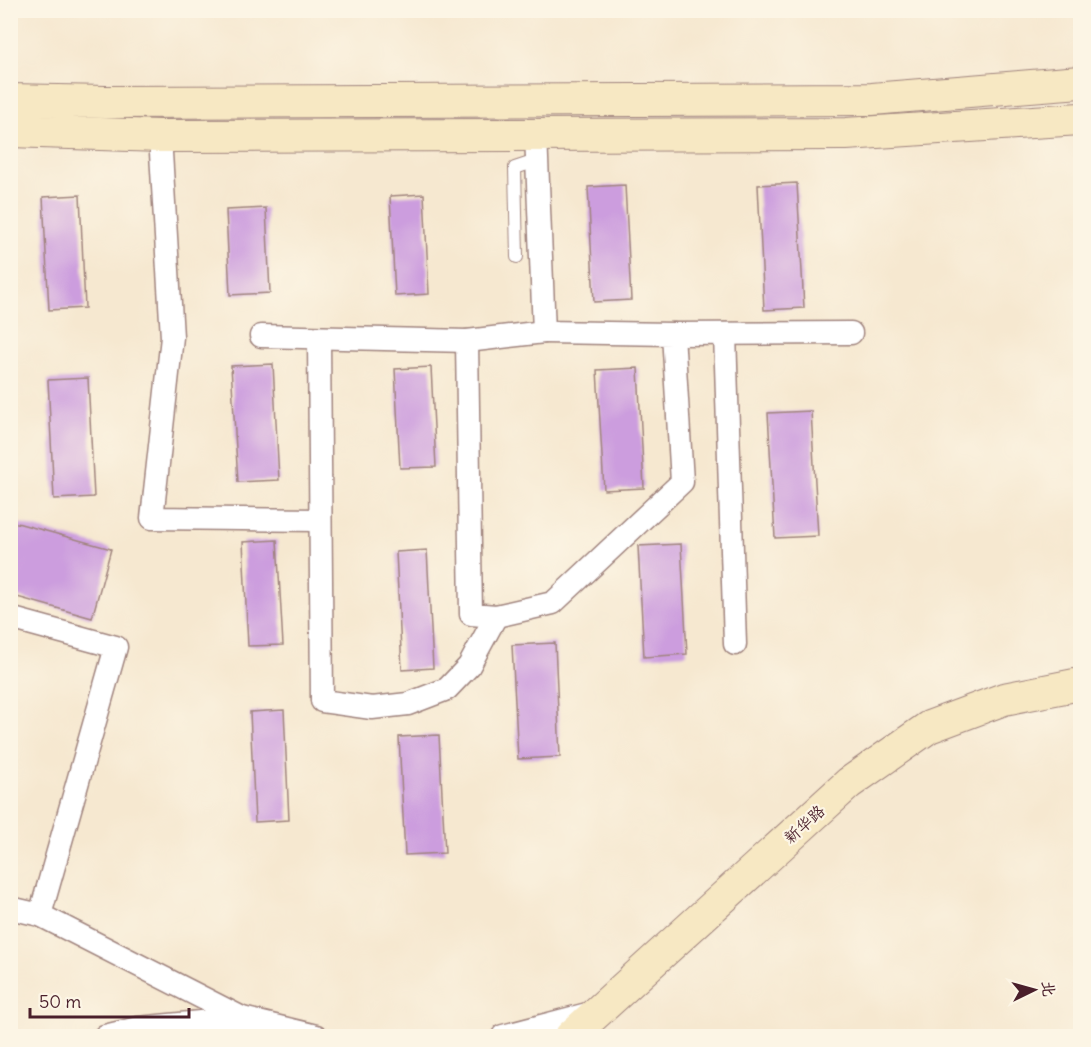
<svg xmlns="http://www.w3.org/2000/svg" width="1091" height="1047" viewBox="0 0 1091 1047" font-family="Delius,'LXGW WenKai TC',sans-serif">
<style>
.building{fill:#cc9dde}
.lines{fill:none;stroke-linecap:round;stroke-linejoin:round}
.lane-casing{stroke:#a0847e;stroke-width:14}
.street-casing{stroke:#a0847e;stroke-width:25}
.secondary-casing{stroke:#a0847e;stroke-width:34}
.lane{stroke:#fff;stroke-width:12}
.street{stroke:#fff;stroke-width:22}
.secondary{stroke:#f7e8c3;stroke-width:32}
.labels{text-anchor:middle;stroke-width:4.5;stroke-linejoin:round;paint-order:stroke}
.street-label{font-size:16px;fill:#4a1f2b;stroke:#fcf5e5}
</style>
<rect width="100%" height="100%" fill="#fcf5e5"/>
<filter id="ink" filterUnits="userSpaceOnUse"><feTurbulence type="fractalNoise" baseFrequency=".0167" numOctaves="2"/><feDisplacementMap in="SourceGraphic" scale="12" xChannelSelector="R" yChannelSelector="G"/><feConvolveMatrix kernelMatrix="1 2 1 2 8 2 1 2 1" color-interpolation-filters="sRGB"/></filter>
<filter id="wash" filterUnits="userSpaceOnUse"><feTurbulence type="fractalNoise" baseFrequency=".008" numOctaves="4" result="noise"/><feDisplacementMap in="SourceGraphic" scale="24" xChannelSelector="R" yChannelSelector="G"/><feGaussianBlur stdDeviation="1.35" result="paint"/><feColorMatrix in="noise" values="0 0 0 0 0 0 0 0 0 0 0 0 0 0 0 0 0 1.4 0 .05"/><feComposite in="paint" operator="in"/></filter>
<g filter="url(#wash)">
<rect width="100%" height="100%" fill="#f6e8d0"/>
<g id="blocks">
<g class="building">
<polygon points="797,183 804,308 764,310 758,185"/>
<polygon points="625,185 631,300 594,302 588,187"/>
<polygon points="424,194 429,294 395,296 390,196"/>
<polygon points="80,195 85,308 49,310 43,197"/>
<polygon points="266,208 270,293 230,295 226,210"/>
<polygon points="273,364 279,480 238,482 231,366"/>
<polygon points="431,367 436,467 400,468 395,369"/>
<polygon points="638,368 644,488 604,490 597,370"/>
<polygon points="88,378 94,497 54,499 48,380"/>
<polygon points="811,411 818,536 775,538 768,413"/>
<polygon points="10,521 111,549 92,618 10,595"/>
<polygon points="277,540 283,645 248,646 243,542"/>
<polygon points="681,544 687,654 644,657 638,546"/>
<polygon points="427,550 433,668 402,670 396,552"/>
<polygon points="555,643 560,757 518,759 512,645"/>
<polygon points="284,710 289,820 255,822 250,712"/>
<polygon points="439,735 445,853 405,855 399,737"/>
</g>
</g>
</g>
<g filter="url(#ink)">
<use href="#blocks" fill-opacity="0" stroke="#a0847e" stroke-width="1.5"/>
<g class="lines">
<g class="lane-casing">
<polyline id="lane" points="517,257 515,168 536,161"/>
</g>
<g class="street-casing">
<g id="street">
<polyline points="160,136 172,337 152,518 319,520"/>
<polyline points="673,334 851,333"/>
<polyline points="725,334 735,644"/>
<polyline points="261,336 467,341 544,332"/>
<polyline points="319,338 322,701 372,708 408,704 447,689 469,666 496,616"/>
<polyline points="467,341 471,614 496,616 553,603 682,482 673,334 544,332 536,134"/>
<polyline points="10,618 116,647 40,915"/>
<polyline points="10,908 40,915 242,1018 316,1036"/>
<polyline points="105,1036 138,1028 242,1018"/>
<polyline points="503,1036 595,1012"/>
</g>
</g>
<g class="secondary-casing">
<g id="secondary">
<polyline points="10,100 105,102 872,99 1080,82"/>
<polyline points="10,131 160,136 846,134 1080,119"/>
<polyline points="571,1036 849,783 929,727 1004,699 1080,684"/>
</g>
</g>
<use href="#lane" class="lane"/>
<use href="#street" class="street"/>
<use href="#secondary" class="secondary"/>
</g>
</g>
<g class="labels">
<g class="street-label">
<text transform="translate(804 824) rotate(-42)" y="6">新华路</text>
</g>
</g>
<rect width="1091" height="1047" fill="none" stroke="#fcf5e5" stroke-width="36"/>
<g transform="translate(1034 990) rotate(85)" stroke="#fcf5e5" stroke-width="4.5" paint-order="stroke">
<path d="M0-4.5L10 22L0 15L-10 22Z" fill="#4a1f2b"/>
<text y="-9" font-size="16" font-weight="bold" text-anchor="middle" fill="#4a1f2b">北</text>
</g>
<path d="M30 1008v9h159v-9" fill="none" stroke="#4a1f2b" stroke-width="3"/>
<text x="39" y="1008" font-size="18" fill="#4a1f2b" stroke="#fcf5e5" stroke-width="4.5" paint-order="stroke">50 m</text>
</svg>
